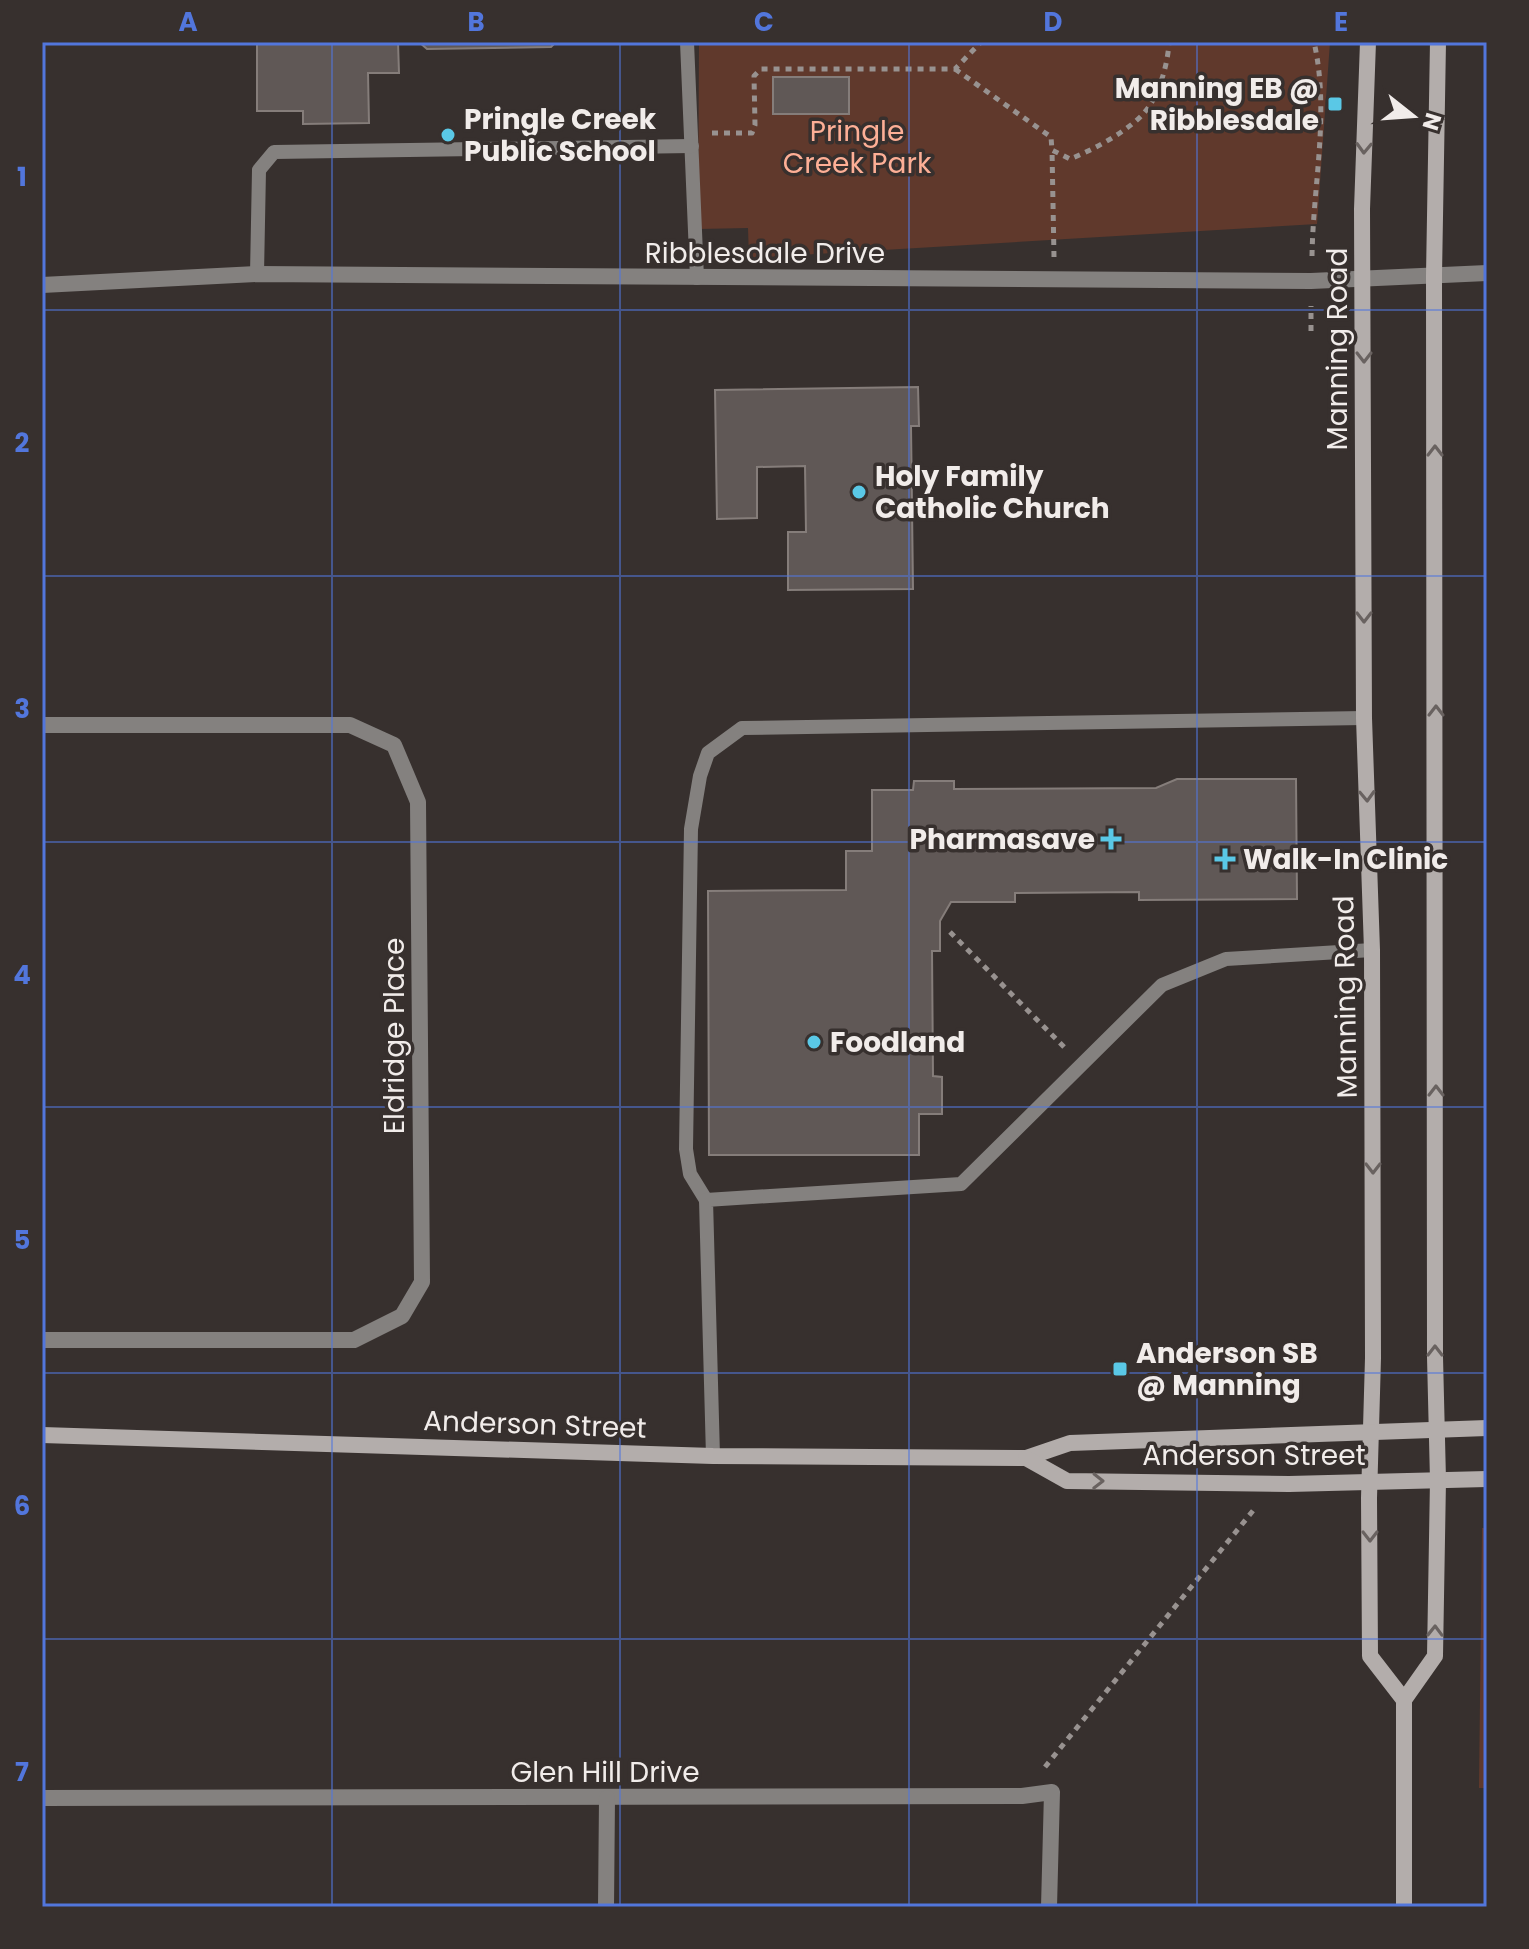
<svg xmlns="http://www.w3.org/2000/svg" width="1529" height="1949" viewBox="0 0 1529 1949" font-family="Poppins,sans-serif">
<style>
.green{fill:#60392c}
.building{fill:#605856;stroke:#857d7a;stroke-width:2}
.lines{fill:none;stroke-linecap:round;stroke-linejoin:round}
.path{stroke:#989290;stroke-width:5;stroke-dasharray:6 6;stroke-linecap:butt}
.service{stroke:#84817f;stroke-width:14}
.minor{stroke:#84817f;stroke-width:16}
.secondary{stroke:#b3adab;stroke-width:16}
.oneway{stroke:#696260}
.grid{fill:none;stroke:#5276dc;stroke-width:2;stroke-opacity:0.55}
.poi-dot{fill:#5ac8e6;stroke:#37302e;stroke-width:3}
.labels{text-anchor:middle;stroke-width:7;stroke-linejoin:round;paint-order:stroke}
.poi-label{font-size:28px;font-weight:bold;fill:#f1ecea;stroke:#37302e;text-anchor:start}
.park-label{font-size:28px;fill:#fdaf96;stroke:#37302e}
.street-label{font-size:28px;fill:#f1ecea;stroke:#37302e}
.neatline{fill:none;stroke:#5276dc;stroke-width:3}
.grid-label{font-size:26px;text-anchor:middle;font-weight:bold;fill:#5276dc}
</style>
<rect width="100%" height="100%" fill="#37302e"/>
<g class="green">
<polygon points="699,42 1330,42 1317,224 749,258 748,228 698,229"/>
<polygon points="1482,1528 1487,1528 1487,1788 1479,1788"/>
</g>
<g class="building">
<polygon points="257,42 398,42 399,73 368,73 369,123 303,124 303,111 257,111"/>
<polygon points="419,42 556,42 551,47 427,49"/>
<rect x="773" y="77" width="76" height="37"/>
<polygon points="918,387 919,426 911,426 913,589 788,590 788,532 806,532 805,466 757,467 757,518 717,519 715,390"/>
<polygon points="1177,779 1296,779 1297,899 1139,900 1139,892 1015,893 1015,902 951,902 940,921 940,951 932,951 933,1076 942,1077 942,1114 919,1114 919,1155 709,1155 708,891 846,890 846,851 872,851 872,790 913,790 914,781 954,781 954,789 1156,788"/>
</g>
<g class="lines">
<g class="path">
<polyline points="955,69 1051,137 1052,150"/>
<polyline points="712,133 752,133 755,125 754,76 761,69 955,69 981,42"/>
<path d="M 1312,256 C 1313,185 1330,112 1314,42"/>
<path d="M 1054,257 L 1052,150 L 1070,159 C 1093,150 1128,131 1144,113 C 1159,96 1168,64 1169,42"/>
<polyline points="1311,331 1311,306"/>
<polyline points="950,932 1065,1048"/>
<polyline points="1045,1767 1256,1507"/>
</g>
<g class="service">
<polyline points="687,42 697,278"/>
<polyline points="257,274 259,170 274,152 692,146"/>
<polyline points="706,1200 690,1174 686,1149 691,829 700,776 708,753 742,728 1364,718"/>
<polyline points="713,1456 706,1200 961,1184 1162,985 1226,959 1372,950"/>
</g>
<g class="minor">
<polyline points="42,285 257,274 1311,281 1487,273"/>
<polyline points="42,725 350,725 394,745 418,802 422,1282 402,1316 354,1340 42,1340"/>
<polyline points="42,1798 1022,1796 1052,1792 1049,1907"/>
<polyline points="606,1907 607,1798"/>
</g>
<g class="secondary">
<polyline points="1368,42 1362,209 1364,718 1372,950 1373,1358 1369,1498 1370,1656 1404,1700"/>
<polyline points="42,1435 713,1456 1026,1458 1070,1443 1487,1428"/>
<polyline points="1026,1458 1067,1481 1289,1484 1487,1479"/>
<polyline points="1404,1907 1404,1700 1435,1656 1438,1480 1435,1357 1434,275 1438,42"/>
</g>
</g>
<defs><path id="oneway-chevron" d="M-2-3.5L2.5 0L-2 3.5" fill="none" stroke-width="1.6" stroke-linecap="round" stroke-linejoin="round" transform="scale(2)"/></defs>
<g class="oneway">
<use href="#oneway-chevron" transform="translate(1364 148) rotate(92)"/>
<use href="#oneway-chevron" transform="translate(1364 357) rotate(90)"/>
<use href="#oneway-chevron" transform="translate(1435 451) rotate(-90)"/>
<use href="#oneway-chevron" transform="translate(1364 617) rotate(90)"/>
<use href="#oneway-chevron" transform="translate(1436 711) rotate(-90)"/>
<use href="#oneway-chevron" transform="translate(1367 796) rotate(88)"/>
<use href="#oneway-chevron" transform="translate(1436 1091) rotate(-90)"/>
<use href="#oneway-chevron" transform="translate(1373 1168) rotate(90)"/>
<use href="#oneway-chevron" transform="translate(1435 1351) rotate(-90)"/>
<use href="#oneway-chevron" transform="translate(1098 1481) rotate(1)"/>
<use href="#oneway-chevron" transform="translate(1370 1536) rotate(90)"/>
<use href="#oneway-chevron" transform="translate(1435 1631) rotate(-89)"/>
</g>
<path class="grid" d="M 332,42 L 332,1907M 620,42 L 620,1907M 909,42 L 909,1907M 1197,42 L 1197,1907M 42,310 L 1487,310M 42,576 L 1487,576M 42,842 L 1487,842M 42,1107 L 1487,1107M 42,1373 L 1487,1373M 42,1639 L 1487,1639"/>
<g class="poi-dot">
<rect x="1327" y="96" width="16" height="16" rx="4"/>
<circle cx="448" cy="135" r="8"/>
<circle cx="859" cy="492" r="8"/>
<path d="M1107 827h8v8h8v8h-8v8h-8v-8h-8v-8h8z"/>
<path d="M1221 847h8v8h8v8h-8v8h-8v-8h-8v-8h8z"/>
<circle cx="814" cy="1042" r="8"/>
<rect x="1112" y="1361" width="16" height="16" rx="4"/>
</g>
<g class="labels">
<g class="poi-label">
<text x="1319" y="98" text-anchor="end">Manning EB @<tspan x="1319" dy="32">Ribblesdale</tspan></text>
<text x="464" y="129">Pringle Creek<tspan x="464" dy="32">Public School</tspan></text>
<text x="875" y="486">Holy Family<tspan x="875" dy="32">Catholic Church</tspan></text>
<text x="1095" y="849" text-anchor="end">Pharmasave</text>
<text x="1243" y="869">Walk-In Clinic</text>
<text x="830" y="1052">Foodland</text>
<text x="1136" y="1363">Anderson SB<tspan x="1136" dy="32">@ Manning</tspan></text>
</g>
<g class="park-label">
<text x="857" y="141">Pringle<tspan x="857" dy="32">Creek Park</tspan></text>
</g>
<g class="street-label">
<text x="765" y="263">Ribblesdale Drive</text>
<text transform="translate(1337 349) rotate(-90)" y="10">Manning Road</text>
<text transform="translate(1345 997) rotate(-91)" y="10">Manning Road</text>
<text transform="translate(394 1036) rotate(-90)" y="10">Eldridge Place</text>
<text transform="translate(535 1424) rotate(2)" y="10">Anderson Street</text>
<text x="1254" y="1465">Anderson Street</text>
<text x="605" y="1782">Glen Hill Drive</text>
</g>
</g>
<rect width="1529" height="1949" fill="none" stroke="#37302e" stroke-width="88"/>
<g transform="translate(1413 116) rotate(107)" stroke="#37302e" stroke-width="6" paint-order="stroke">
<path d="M0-6L14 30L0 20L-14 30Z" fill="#f1ecea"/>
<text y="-12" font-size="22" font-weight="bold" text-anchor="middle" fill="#f1ecea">N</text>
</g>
<rect x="44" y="44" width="1441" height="1861" class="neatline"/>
<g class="grid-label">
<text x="188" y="31">A</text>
<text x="476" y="31">B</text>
<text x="764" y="31">C</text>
<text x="1053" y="31">D</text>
<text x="1341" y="31">E</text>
<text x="22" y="186">1</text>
<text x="22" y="452">2</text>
<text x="22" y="718">3</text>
<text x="22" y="984">4</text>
<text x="22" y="1249">5</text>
<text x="22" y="1515">6</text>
<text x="22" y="1781">7</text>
</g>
</svg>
